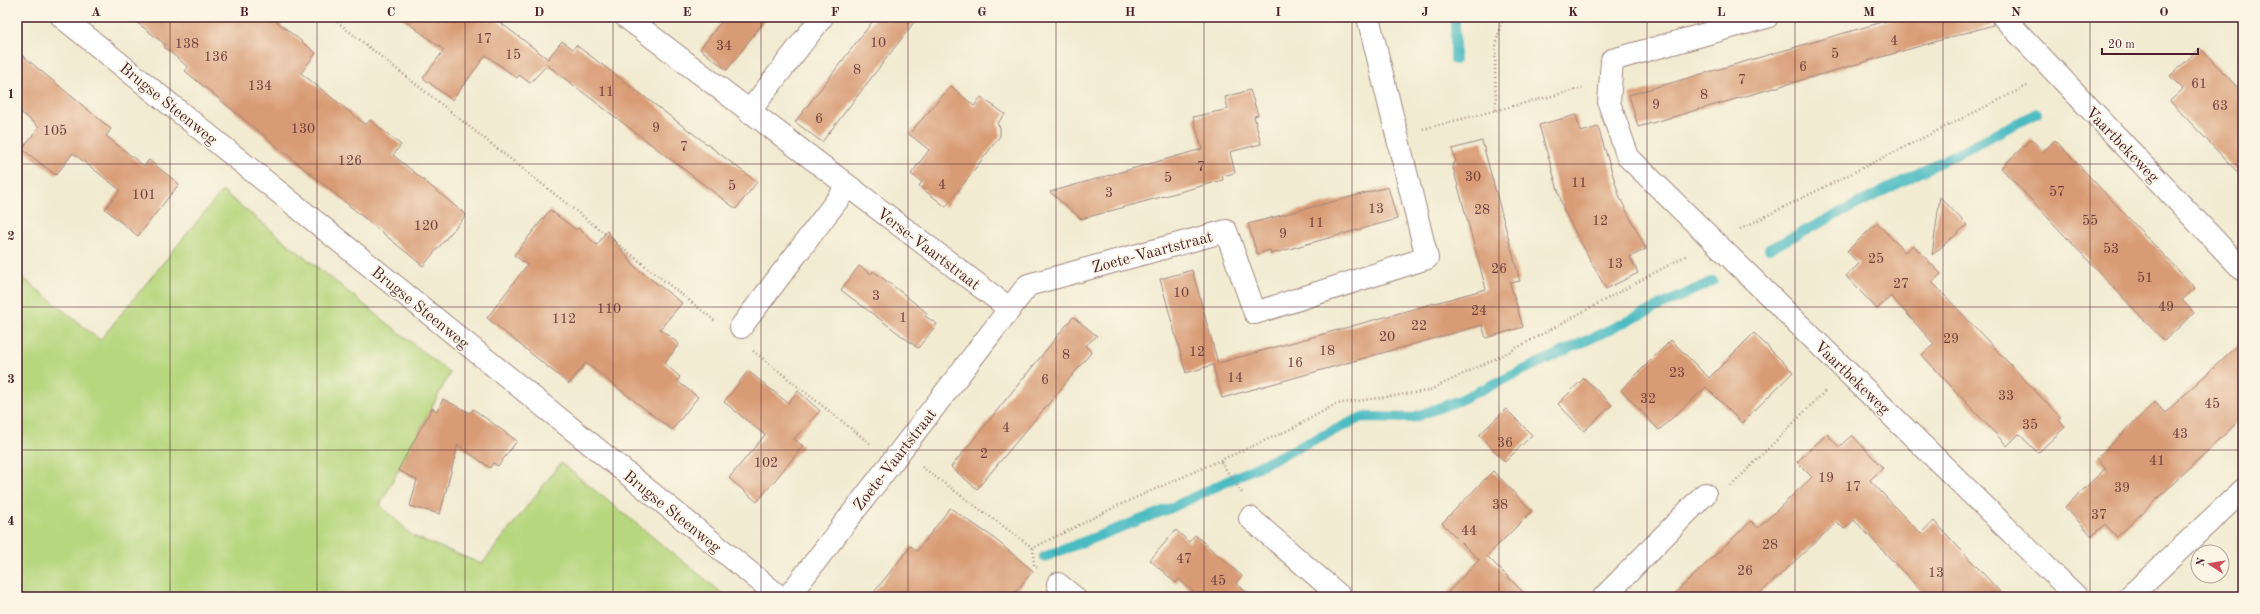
<svg xmlns="http://www.w3.org/2000/svg" width="2260" height="614" viewBox="0 0 2260 614" font-family="'Old Standard TT',serif">
<style>
.green{fill:#b7d77f;stroke:#807b55}
.lines{fill:none;stroke-linecap:round;stroke-linejoin:round}
.stream{stroke:#4cbbc2;stroke-width:10}
.building{fill:#d89b74}
.minor-casing{stroke:#9e857e;stroke-width:24}
.major-casing{stroke:#9e857e;stroke-width:24}
.path{stroke:#9e857e;stroke-width:2.5;stroke-dasharray:1 3;stroke-linecap:butt}
.minor{stroke:#fff;stroke-width:22}
.major{stroke:#fff;stroke-width:22}
.grid{fill:none;stroke:#4a1f2b;stroke-width:1;stroke-opacity:0.55}
.labels{text-anchor:middle;stroke-width:3.5;stroke-linejoin:round;paint-order:stroke}
.number-label{font-size:14px;fill:#6e3e3d}
.street-label{font-size:16px;fill:#4a1f2b;stroke:#fcf5e5}
.neatline{fill:none;stroke:#4a1f2b;stroke-width:1.5}
.grid-label{font-size:13px;text-anchor:middle;font-weight:bold;fill:#4a1f2b}
</style>
<rect width="100%" height="100%" fill="#fcf5e5"/>
<filter id="ink" filterUnits="userSpaceOnUse"><feTurbulence type="fractalNoise" baseFrequency=".025" numOctaves="2"/><feDisplacementMap in="SourceGraphic" scale="8" xChannelSelector="R" yChannelSelector="G"/><feConvolveMatrix kernelMatrix="1 2 1 2 8 2 1 2 1" color-interpolation-filters="sRGB"/></filter>
<filter id="wash" filterUnits="userSpaceOnUse"><feTurbulence type="fractalNoise" baseFrequency=".012" numOctaves="4" result="noise"/><feDisplacementMap in="SourceGraphic" scale="16" xChannelSelector="R" yChannelSelector="G"/><feGaussianBlur stdDeviation="0.9" result="paint"/><feColorMatrix in="noise" values="0 0 0 0 0 0 0 0 0 0 0 0 0 0 0 0 0 1.4 0 .05"/><feComposite in="paint" operator="in"/></filter>
<g filter="url(#wash)">
<rect width="100%" height="100%" fill="#f2ebd1"/>
<polygon class="green" points="222,191 450,373 380,505 413,536 482,564 561,463 727,597 17,597 17,273 100,340"/>
<g class="lines">
<g class="stream">
<polyline points="1455,60 1455,17"/>
<polyline points="1769,249 2037,113"/>
<polyline points="1044,557 1171,508 1362,417 1412,418 1460,400 1713,281"/>
</g>
</g>
<g id="blocks">
<g class="building">
<polygon points="130,17 271,17 316,53 301,73 366,125 370,120 401,145 393,155 466,215 423,266 185,71 188,67 164,47 166,45"/>
<polygon points="400,17 493,17 548,59 562,41 573,49 576,45 757,182 736,209 547,65 530,83 519,75 517,78 486,55 452,100 423,78 444,50"/>
<polygon points="725,17 767,17 727,70 700,49"/>
<polygon points="876,17 918,17 822,142 795,122"/>
<polygon points="1900,17 1991,17 1993,25 1638,127 1629,95"/>
<polygon points="2200,48 2243,93 2243,178 2170,101 2183,89 2170,76"/>
<polygon points="17,51 111,129 106,136 144,166 149,160 179,184 138,236 105,209 120,190 73,153 56,175 22,149 39,127 17,109"/>
<polygon points="951,86 974,106 981,97 1005,114 997,124 1000,127 1000,136 946,207 919,186 922,182 911,174 929,150 909,134"/>
<polygon points="1250,90 1258,115 1254,116 1261,144 1230,152 1235,173 1222,176 1223,180 1081,219 1050,192 1202,149 1193,117 1228,109 1225,97"/>
<polygon points="1576,115 1581,132 1598,127 1620,198 1646,249 1630,257 1638,273 1606,289 1564,211 1539,125"/>
<polygon points="2031,139 2043,152 2055,140 2195,288 2182,300 2194,313 2164,341 2001,168"/>
<polygon points="1482,141 1520,281 1510,283 1523,327 1486,338 1482,325 1222,398 1213,365 1186,373 1160,279 1192,270 1218,363 1486,289 1452,164 1456,162 1452,149"/>
<polygon points="1388,187 1397,219 1271,254 1270,250 1257,254 1248,224"/>
<polygon points="1940,197 1967,225 1932,255"/>
<polygon points="550,210 576,230 578,228 597,245 607,231 634,266 682,303 660,329 679,344 664,363 680,377 677,381 698,397 672,430 586,363 569,384 487,318 527,265 514,255"/>
<polygon points="1877,223 1905,252 1913,245 1941,274 1932,282 2061,418 2059,420 2065,427 2038,453 2019,434 2007,446 1922,355 1934,344 1891,296 1877,309 1846,276 1859,264 1847,251"/>
<polygon points="859,266 871,274 873,271 901,292 927,313 925,316 937,324 918,348 841,290"/>
<polygon points="1073,317 1097,336 1085,346 1091,351 1090,354 977,489 951,467"/>
<polygon points="1754,333 1793,372 1742,423 1706,387 1659,430 1621,390 1671,340 1709,378"/>
<polygon points="2243,340 2243,417 2117,537 2105,524 2092,536 2065,507 2106,468 2097,458 2155,402 2165,413"/>
<polygon points="748,371 788,403 798,391 820,411 794,439 803,446 757,502 729,478 765,435 724,402"/>
<polygon points="1584,378 1612,405 1584,431 1558,404"/>
<polygon points="443,399 470,413 473,409 517,441 498,466 493,463 490,468 458,445 440,514 410,506 417,480 398,470 432,408 437,411"/>
<polygon points="1506,409 1532,435 1505,462 1479,435"/>
<polygon points="1827,434 1839,447 1852,435 1883,468 1870,480 1908,521 1921,533 1934,521 2005,597 1927,597 1854,520 1844,529 1837,522 1756,597 1671,597 1751,521 1758,528 1812,477 1797,462"/>
<polygon points="1493,471 1532,511 1487,556 1528,597 1443,597 1479,560 1442,523"/>
<polygon points="950,508 990,535 1033,571 1011,597 870,597 911,546 917,551"/>
<polygon points="1176,530 1189,542 1195,535 1242,576 1236,583 1252,597 1199,597 1179,579 1176,583 1150,560"/>
</g>
</g>
</g>
<g filter="url(#ink)">
<use href="#blocks" fill-opacity="0" stroke="#9e857e" stroke-width="1"/>
<g class="lines">
<g class="minor-casing">
<g id="minor">
<polyline points="626,17 1010,309"/>
<polyline points="1767,17 1612,60 1609,103 1628,157 2077,597"/>
<polyline points="2003,17 2243,270"/>
<polyline points="749,112 822,17"/>
<polyline points="741,327 848,186"/>
<polyline points="1250,518 1341,597"/>
<polyline points="1058,584 1074,597"/>
<polyline points="788,597 1028,285 1226,231 1255,313 1427,258 1368,17"/>
<polyline points="1604,597 1705,494"/>
<polyline points="2129,597 2243,490"/>
</g>
</g>
<g class="major-casing">
<polyline id="major" points="62,17 780,597"/>
</g>
<g class="path">
<polyline points="331,17 715,321"/>
<path d="M 1496,110 C 1496,80 1491,44 1504,17"/>
<polyline points="1423,129 1583,88"/>
<polyline points="1740,229 2029,85"/>
<polyline points="753,351 872,445"/>
<polyline points="1221,462 1242,493"/>
<polyline points="922,467 1033,548 1117,506 1291,429 1336,404 1428,391 1511,351 1687,255"/>
<polyline points="1731,486 1826,390"/>
<polyline points="1033,548 1034,565 1037,567"/>
</g>
<use href="#minor" class="minor"/>
<use href="#major" class="major"/>
</g>
</g>
<path class="grid" d="M 170,17 L 170,597M 317,17 L 317,597M 465,17 L 465,597M 613,17 L 613,597M 761,17 L 761,597M 908,17 L 908,597M 1056,17 L 1056,597M 1204,17 L 1204,597M 1352,17 L 1352,597M 1499,17 L 1499,597M 1647,17 L 1647,597M 1795,17 L 1795,597M 1943,17 L 1943,597M 2090,17 L 2090,597M 17,164 L 2243,164M 17,307 L 2243,307M 17,450 L 2243,450"/>
<g class="labels">
<g class="number-label">
<text x="484" y="43">17</text>
<text x="1894" y="45">4</text>
<text x="878" y="47">10</text>
<text x="187" y="48">138</text>
<text x="724" y="50">34</text>
<text x="1835" y="58">5</text>
<text x="513" y="59">15</text>
<text x="216" y="61">136</text>
<text x="1803" y="71">6</text>
<text x="857" y="74">8</text>
<text x="1742" y="84">7</text>
<text x="2199" y="88">61</text>
<text x="260" y="90">134</text>
<text x="606" y="96">11</text>
<text x="1704" y="99">8</text>
<text x="1656" y="109">9</text>
<text x="2220" y="110">63</text>
<text x="819" y="123">6</text>
<text x="656" y="132">9</text>
<text x="303" y="133">130</text>
<text x="55" y="135">105</text>
<text x="684" y="151">7</text>
<text x="350" y="165">126</text>
<text x="1201" y="171">7</text>
<text x="1473" y="181">30</text>
<text x="1168" y="182">5</text>
<text x="1579" y="187">11</text>
<text x="942" y="189">4</text>
<text x="732" y="190">5</text>
<text x="2057" y="196">57</text>
<text x="1109" y="197">3</text>
<text x="144" y="199">101</text>
<text x="1376" y="213">13</text>
<text x="1482" y="214">28</text>
<text x="1600" y="225">12</text>
<text x="2090" y="225">55</text>
<text x="1316" y="227">11</text>
<text x="426" y="230">120</text>
<text x="1283" y="238">9</text>
<text x="2111" y="253">53</text>
<text x="1876" y="263">25</text>
<text x="1615" y="268">13</text>
<text x="1499" y="273">26</text>
<text x="2145" y="282">51</text>
<text x="1901" y="288">27</text>
<text x="1181" y="297">10</text>
<text x="876" y="300">3</text>
<text x="2166" y="311">49</text>
<text x="609" y="313">110</text>
<text x="1479" y="315">24</text>
<text x="903" y="322">1</text>
<text x="564" y="323">112</text>
<text x="1419" y="330">22</text>
<text x="1387" y="341">20</text>
<text x="1951" y="343">29</text>
<text x="1327" y="355">18</text>
<text x="1197" y="356">12</text>
<text x="1066" y="359">8</text>
<text x="1295" y="367">16</text>
<text x="1677" y="377">23</text>
<text x="1235" y="382">14</text>
<text x="1045" y="384">6</text>
<text x="2006" y="400">33</text>
<text x="1648" y="403">32</text>
<text x="2212" y="408">45</text>
<text x="2030" y="429">35</text>
<text x="1006" y="432">4</text>
<text x="2180" y="438">43</text>
<text x="1505" y="447">36</text>
<text x="984" y="458">2</text>
<text x="2157" y="465">41</text>
<text x="766" y="467">102</text>
<text x="1826" y="482">19</text>
<text x="1853" y="491">17</text>
<text x="2122" y="492">39</text>
<text x="1500" y="509">38</text>
<text x="2099" y="519">37</text>
<text x="1469" y="535">44</text>
<text x="1770" y="549">28</text>
<text x="1184" y="563">47</text>
<text x="1745" y="575">26</text>
<text x="1936" y="577">13</text>
<text x="1218" y="585">45</text>
</g>
<g class="street-label">
<text transform="translate(169 103) rotate(39)" y="6">Brugse Steenweg</text>
<text transform="translate(2123 144) rotate(46)" y="6">Vaartbekeweg</text>
<text transform="translate(929 248) rotate(37)" y="6">Verse-Vaartstraat</text>
<text transform="translate(1152 251) rotate(-15)" y="6">Zoete-Vaartstraat</text>
<text transform="translate(421 307) rotate(39)" y="6">Brugse Steenweg</text>
<text transform="translate(1853 377) rotate(44)" y="6">Vaartbekeweg</text>
<text transform="translate(894 459) rotate(-52)" y="6">Zoete-Vaartstraat</text>
<text transform="translate(673 511) rotate(39)" y="6">Brugse Steenweg</text>
</g>
</g>
<rect width="2260" height="614" fill="none" stroke="#fcf5e5" stroke-width="44"/>
<g transform="translate(2210 564) rotate(282)"><circle r="19" fill="#fcf5e5" stroke="#b59f9b"/>
<path d="M0-3L7 15L0 10L-7 15Z" fill="#d1495b"/>
<text y="-6" font-size="11" font-weight="bold" text-anchor="middle" fill="#4a1f2b">N</text>
</g>
<path d="M2102 48v6h96v-6" fill="none" stroke="#4a1f2b" stroke-width="2"/>
<text x="2108" y="48" font-size="12" fill="#4a1f2b" stroke="#fcf5e5" stroke-width="3" paint-order="stroke">20 m</text>
<rect x="22" y="22" width="2216" height="570" class="neatline"/>
<g class="grid-label">
<text x="96" y="16">A</text>
<text x="244" y="16">B</text>
<text x="391" y="16">C</text>
<text x="539" y="16">D</text>
<text x="687" y="16">E</text>
<text x="835" y="16">F</text>
<text x="982" y="16">G</text>
<text x="1130" y="16">H</text>
<text x="1278" y="16">I</text>
<text x="1425" y="16">J</text>
<text x="1573" y="16">K</text>
<text x="1721" y="16">L</text>
<text x="1869" y="16">M</text>
<text x="2016" y="16">N</text>
<text x="2164" y="16">O</text>
<text x="11" y="98">1</text>
<text x="11" y="240">2</text>
<text x="11" y="383">3</text>
<text x="11" y="525">4</text>
</g>
</svg>
